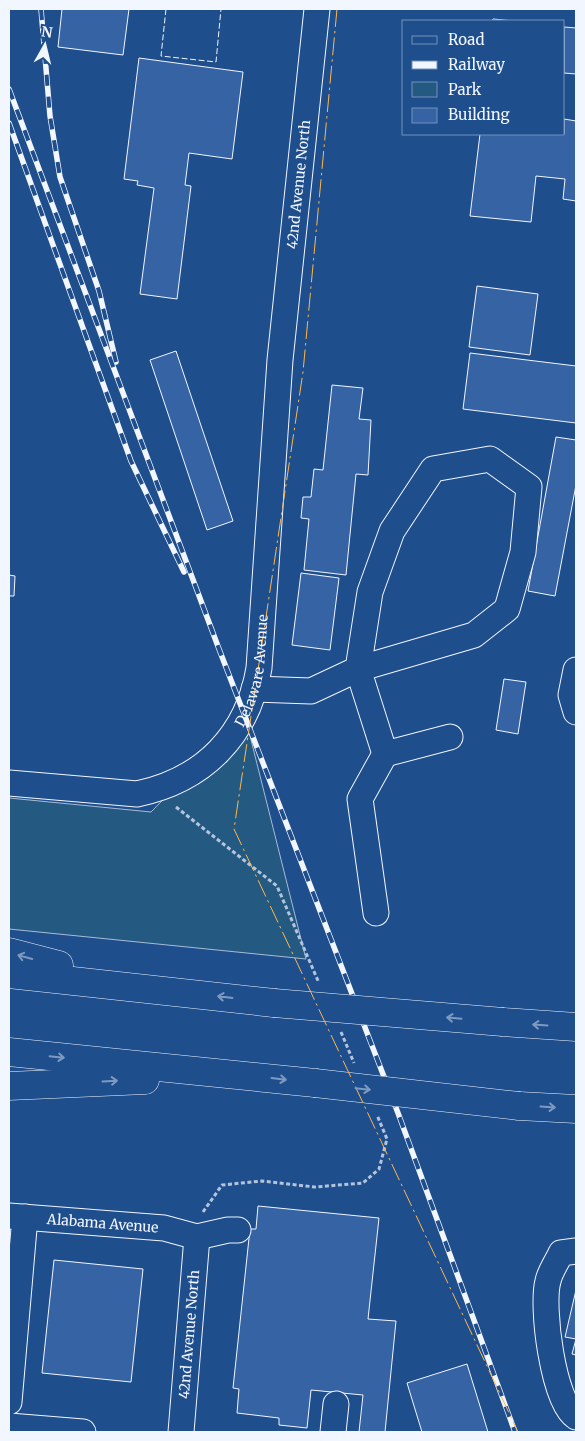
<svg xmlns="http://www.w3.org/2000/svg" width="585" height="1441" viewBox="0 0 585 1441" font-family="Merriweather,serif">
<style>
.green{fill:#245a82;stroke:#a8bbd7}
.building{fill:#3563a3;stroke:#f2f6ff}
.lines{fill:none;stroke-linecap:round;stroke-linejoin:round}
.minor-casing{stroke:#f2f6ff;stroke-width:27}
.highway-casing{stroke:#f2f6ff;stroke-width:29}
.path{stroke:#b3c4dc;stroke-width:3;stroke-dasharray:4 2.5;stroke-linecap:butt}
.minor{stroke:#1f4e8c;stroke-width:25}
.highway{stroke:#1f4e8c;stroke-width:28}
.rail-casing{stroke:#f2f6ff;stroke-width:5.5}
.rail{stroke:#1f4e8c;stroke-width:4;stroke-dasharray:11;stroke-linecap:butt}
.highway-bridge-casing{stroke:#f2f6ff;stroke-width:29;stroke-linecap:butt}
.highway-bridge{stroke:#1f4e8c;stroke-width:28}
.fence{stroke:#f2f6ff;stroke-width:1;stroke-dasharray:6 2.5;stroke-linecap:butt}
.power{stroke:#ffb74d;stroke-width:1;stroke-dasharray:18 4 2.5 4;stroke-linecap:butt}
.oneway{stroke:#7e9ac0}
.labels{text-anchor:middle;stroke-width:4;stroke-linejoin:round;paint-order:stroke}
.street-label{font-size:14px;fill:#f2f6ff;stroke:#1f4e8c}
</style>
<rect width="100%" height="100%" fill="#1f4e8c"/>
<polygon class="green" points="245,716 306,959 9,929 9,798 151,812"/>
<g class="building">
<polygon points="62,9 129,9 123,55 58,47"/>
<polygon points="493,19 514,21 492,21"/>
<polygon points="564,27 576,28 576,74 564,73"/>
<polygon points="139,58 243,72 232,159 189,153 185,185 191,186 177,299 140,294 154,188 137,185 138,181 124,179"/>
<polygon points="564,119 576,121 576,201 563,199 565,179 536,176 531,222 470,216 480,134 564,134"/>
<polygon points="477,286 538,294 530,355 469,347"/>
<polygon points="176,351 233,521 207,530 150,360"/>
<polygon points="470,353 576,366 576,423 463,409"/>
<polygon points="332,385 363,388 359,419 371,420 368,475 356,474 346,575 304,570 309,519 301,518 303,497 311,497 314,469 323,470"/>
<polygon points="556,437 576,440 576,485 555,596 528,591"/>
<polygon points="301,573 339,578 330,650 292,645"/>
<polygon points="9,575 15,576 14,596 9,596"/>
<polygon points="504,679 526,682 518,734 496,730"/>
<polygon points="258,1206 379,1218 368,1319 396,1321 385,1432 359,1432 363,1395 311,1390 307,1428 279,1425 279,1418 237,1413 239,1389 233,1388 250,1229 256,1229"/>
<polygon points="54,1260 143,1269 131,1382 42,1373"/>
<polygon points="576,1290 576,1355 572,1354 576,1339 565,1337"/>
<polygon points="467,1364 488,1432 422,1432 407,1383"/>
</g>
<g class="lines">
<g class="minor-casing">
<g id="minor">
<polyline points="576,670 571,695 576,712"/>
<polyline points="254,689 311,691 358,669 370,592 392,531 433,469 490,459 529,487 523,552 507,609 474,635 358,669 385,754 450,737"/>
<path id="s1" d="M 9,783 L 137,794 C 204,780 248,735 259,668 L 280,360 L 317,9"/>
<polyline points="376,913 360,799 385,754"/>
<path id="s2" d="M 9,1216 L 164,1228 L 197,1237 L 228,1230 L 238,1230"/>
<path d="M 576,1251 L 561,1253 C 557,1262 550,1271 548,1281 C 541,1306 553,1402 576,1417"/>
<polyline points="9,1402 25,1217"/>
<polyline points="9,1426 83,1432"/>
<path id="s3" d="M 181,1432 L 197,1237"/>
<polyline points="333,1432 336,1404"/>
</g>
</g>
<g class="highway-casing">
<g id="highway">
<polyline points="9,952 59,965"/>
<polyline points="9,974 274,1003"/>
<polyline points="503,1022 576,1027"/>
<polyline points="9,1052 315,1083"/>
<polyline points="9,1086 145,1080"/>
<polyline points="519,1106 576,1109"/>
</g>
</g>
<g class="path">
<polyline points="176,807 277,886 319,983"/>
<polyline points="341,1032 354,1063"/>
<polyline points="203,1212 222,1185 262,1181 315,1187 363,1183 379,1169 387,1139 377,1115"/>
</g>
<use href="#minor" class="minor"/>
<use href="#highway" class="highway"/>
<g class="rail-casing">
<g id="rail">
<polyline points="41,9 50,116 60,177 99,291 116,362"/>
<polyline points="9,89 219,649 398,1113 515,1432"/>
<polyline points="9,123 131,461 184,572"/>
</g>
</g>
<use href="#rail" class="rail"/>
<g class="highway-bridge-casing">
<g id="highway-bridge">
<polyline points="274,1003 503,1022"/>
<polyline points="315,1083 519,1106"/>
</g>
</g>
<use href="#highway-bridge" class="highway-bridge"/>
<polyline class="fence" points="166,9 161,56 216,62 221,9"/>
<polyline class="power" points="337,9 303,372 234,829 518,1432"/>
</g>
<defs><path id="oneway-shaft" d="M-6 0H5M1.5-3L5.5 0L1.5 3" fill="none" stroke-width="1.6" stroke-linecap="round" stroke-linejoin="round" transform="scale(1.25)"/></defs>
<g class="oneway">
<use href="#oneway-shaft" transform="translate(25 957) rotate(-165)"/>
<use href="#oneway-shaft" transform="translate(225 997) rotate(-173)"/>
<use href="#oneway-shaft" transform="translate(454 1018) rotate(-175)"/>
<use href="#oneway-shaft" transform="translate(540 1025) rotate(-176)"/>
<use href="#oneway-shaft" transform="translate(57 1057) rotate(6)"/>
<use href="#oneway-shaft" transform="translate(279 1079) rotate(7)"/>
<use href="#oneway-shaft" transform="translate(110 1081) rotate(-3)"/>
<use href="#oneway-shaft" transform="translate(363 1089) rotate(6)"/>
<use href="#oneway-shaft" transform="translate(548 1107) rotate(4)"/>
</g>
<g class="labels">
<g class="street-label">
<text dy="5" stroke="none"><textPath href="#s1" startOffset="801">42nd Avenue North</textPath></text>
<text dy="5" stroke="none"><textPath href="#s1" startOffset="312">Delaware Avenue</textPath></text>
<text dy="5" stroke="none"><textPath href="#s2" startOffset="94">Alabama Avenue</textPath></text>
<text dy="5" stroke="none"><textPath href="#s3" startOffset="98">42nd Avenue North</textPath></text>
</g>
</g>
<rect width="585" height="1441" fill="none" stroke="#f2f6ff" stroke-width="20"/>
<rect x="402" y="20" width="162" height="115" fill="#1f4e8c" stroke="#7391ba"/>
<rect x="412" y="36" width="25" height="8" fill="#1f4e8c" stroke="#7391ba"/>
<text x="448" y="45" font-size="15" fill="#f2f6ff">Road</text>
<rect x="412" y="61" width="25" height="8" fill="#f2f6ff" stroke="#7391ba"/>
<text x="448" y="70" font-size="15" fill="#f2f6ff">Railway</text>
<rect x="412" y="82" width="25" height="15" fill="#245a82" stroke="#7391ba"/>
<text x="448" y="95" font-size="15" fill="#f2f6ff">Park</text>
<rect x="412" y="108" width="25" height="15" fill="#3563a3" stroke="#7391ba"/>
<text x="448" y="120" font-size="15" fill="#f2f6ff">Building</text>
<g transform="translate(45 45) rotate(8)" stroke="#1f4e8c" stroke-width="4" paint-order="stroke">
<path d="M0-4L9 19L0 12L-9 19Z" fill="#f2f6ff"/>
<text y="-8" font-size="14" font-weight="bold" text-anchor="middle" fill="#f2f6ff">N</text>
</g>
</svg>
